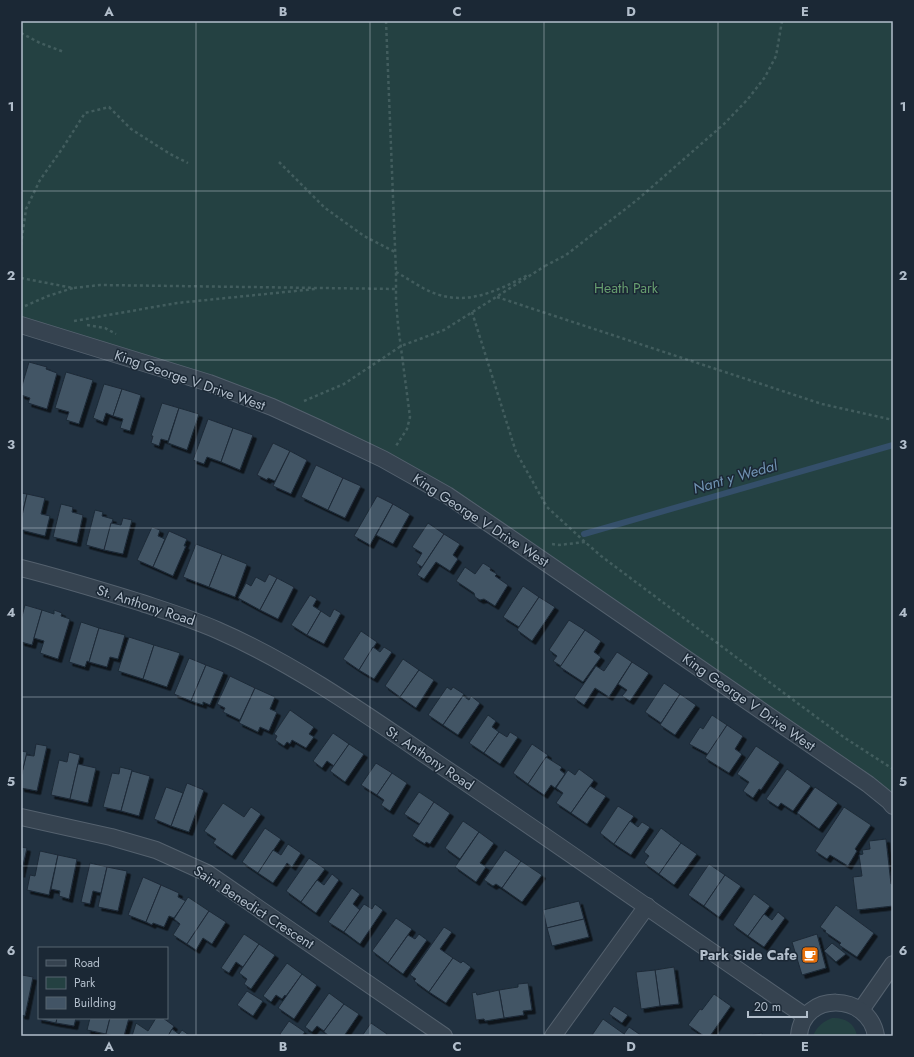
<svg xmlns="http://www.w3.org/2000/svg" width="914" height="1057" viewBox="0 0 914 1057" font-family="Jost,sans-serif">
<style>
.green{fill:#244142}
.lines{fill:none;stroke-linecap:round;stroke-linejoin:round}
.stream{stroke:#344f6a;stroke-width:6}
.building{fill:#425465;stroke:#1d2a37;filter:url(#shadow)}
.minor-casing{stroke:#54616e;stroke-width:18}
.path{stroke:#425d5e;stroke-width:2.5;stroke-dasharray:3 3;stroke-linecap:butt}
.minor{stroke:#364350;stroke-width:16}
.grid{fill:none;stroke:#b2becb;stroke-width:1;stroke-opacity:0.55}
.labels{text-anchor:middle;stroke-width:3;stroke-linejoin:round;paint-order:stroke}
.park-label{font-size:14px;fill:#679e6f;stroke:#1b2835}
.street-label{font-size:14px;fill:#b2becb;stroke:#1b2835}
.poi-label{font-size:14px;font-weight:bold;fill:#b2becb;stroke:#1b2835;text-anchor:end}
.water-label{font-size:15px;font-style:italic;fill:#7092b2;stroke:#1b2835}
.neatline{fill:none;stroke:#b2becb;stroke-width:1.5}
.grid-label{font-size:13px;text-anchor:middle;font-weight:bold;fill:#b2becb}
</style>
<defs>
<filter id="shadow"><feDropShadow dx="3.5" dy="3.5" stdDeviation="0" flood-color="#0009"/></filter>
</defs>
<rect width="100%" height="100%" fill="#223241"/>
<g class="green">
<polygon points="21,21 893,21 893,795 377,450 21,320"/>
<path d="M 832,1018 C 844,1017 855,1023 857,1036 L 813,1036 C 817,1026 823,1022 832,1018 Z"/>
</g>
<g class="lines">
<polyline class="stream" points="584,534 893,445"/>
</g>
<g class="building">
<polygon points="29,362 47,367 46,369 57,373 47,409 28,403 30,398 21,395 21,389"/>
<polygon points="66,372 93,380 79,424 66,420 69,412 55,408"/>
<polygon points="104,384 122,389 113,416 106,413 103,422 93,418"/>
<polygon points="122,389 141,395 130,431 120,428 123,419 113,416"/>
<polygon points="162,403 179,408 168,441 161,439 159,446 151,443 153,436 151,436"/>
<polygon points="179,408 199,414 187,450 168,443"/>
<polygon points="208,419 233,428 221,462 207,457 204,464 193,460"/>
<polygon points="233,428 253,435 240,470 221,462"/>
<polygon points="273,443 290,451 275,481 268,478 267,480 257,475"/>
<polygon points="290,451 307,460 291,494 273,486"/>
<polygon points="316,465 343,478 328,510 301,497"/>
<polygon points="343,478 361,486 345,518 328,510"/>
<polygon points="21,493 27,494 21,520"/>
<polygon points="27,494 45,498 41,514 50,516 45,536 21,530 21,520"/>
<polygon points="377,496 393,504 370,545 354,536"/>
<polygon points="61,504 73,507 72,512 83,515 77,543 53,537"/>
<polygon points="393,504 410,514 393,544 376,535"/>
<polygon points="95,510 103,512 102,516 113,519 104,550 86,545"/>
<polygon points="123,518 132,520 123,554 104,550 111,523 121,525"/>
<polygon points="428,523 444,534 422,567 416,563 422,553 412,547"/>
<polygon points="152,527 160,530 158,536 165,539 153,567 137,560"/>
<polygon points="169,531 187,539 184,546 186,546 173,576 153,567"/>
<polygon points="444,534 460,544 453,555 458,559 450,571 436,562 424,579 417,575"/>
<polygon points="196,544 222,554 209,587 183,577"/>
<polygon points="222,554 247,564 235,597 209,587"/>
<polygon points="483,563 491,568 490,570 497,574 495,576 508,585 495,606 484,599 480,600 475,597 474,593 456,581 465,567 475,574"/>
<polygon points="269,574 277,578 260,610 238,598 246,583 251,586 256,577 265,582"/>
<polygon points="277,578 294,587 278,619 260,610"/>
<polygon points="523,586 539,597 519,627 503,617"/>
<polygon points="310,595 317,599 313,606 321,611 307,635 291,625"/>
<polygon points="539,597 555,607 532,641 517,630"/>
<polygon points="25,605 42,610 32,645 21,642 21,620"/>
<polygon points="334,609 341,613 324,644 307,635 321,611 330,617"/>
<polygon points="42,610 54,614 54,610 62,613 61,616 70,619 58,659 40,653 44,641 34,638"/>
<polygon points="569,620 585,630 561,666 553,661 557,656 549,650"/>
<polygon points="81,622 99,628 89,662 87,661 85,667 69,662"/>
<polygon points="99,628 125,635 118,659 110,657 107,667 89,662"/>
<polygon points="585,630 601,641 594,652 601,657 583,682 560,667"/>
<polygon points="361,631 377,642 359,670 343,659"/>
<polygon points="129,637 154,645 143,679 118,671"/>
<polygon points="154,645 180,653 167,687 143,679"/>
<polygon points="373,647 380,652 384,647 392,652 374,679 359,670"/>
<polygon points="617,652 632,662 609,697 595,688 584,705 574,698 596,666 604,671"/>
<polygon points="189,658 206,665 191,701 174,694"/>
<polygon points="403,659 419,670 400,697 385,686"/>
<polygon points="632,662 649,673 630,701 622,696 627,690 618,684"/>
<polygon points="206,665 224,672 210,705 203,702 203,705 191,701"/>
<polygon points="419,670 434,680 416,708 400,697"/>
<polygon points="230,676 255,688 240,720 223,712 225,708 217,704"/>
<polygon points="664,683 680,694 661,723 645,712"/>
<polygon points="447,687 451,690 453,687 464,694 443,725 428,715"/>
<polygon points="255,688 275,697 270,709 277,712 269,731 260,727 258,732 239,723"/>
<polygon points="680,694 696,705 675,735 660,725"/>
<polygon points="463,696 469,700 471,696 480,703 458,735 443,725"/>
<polygon points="290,710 314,727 309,734 314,737 306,748 292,740 290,744 287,742 284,746 275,740 277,736 274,734"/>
<polygon points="488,715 496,721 492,727 499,732 484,753 469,743"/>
<polygon points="712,715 727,725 708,754 689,744 700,727 703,729"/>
<polygon points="727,725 743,736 735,749 742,754 729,773 705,758"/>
<polygon points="499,732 507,737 510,732 518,737 500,764 484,753"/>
<polygon points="333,733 349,744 334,766 327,761 322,768 313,761"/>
<polygon points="36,744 47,746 37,791 21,788 21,777 26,755 34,756"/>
<polygon points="349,744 364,754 345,782 330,771"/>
<polygon points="532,744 548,755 528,784 513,773"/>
<polygon points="756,746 780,762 761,790 759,789 753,798 743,791 749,782 737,774"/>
<polygon points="21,751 27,752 21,777"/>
<polygon points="69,752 80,755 70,799 51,795 59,760 67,762"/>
<polygon points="546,757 562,767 560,770 565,774 555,788 551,785 544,795 528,784"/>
<polygon points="376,763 392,773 377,795 361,785"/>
<polygon points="78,764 96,768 88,803 70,799"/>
<polygon points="120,767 132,770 121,811 103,807 112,773 119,774"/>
<polygon points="579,769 594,780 571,813 556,803 563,793 556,788 568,770 575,775"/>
<polygon points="787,769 811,786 793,811 781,803 778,807 766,799"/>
<polygon points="132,771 150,776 139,816 121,811"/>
<polygon points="392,773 407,783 390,811 381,805 384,800 377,795"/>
<polygon points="187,783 204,790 189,832 171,826"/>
<polygon points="590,786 606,796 587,824 571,813"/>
<polygon points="166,787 183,793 171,826 154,819"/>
<polygon points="815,787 838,803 819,829 797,813"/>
<polygon points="419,792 434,802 420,824 404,814"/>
<polygon points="434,802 450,813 430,844 426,842 425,844 412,836"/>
<polygon points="223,803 244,817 251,807 261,814 232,856 213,843 216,839 204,831"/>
<polygon points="618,806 634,816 614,844 600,833"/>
<polygon points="844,807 871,825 855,849 857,851 848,866 830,855 827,859 815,851"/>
<polygon points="463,821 479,832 460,859 445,848"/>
<polygon points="630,821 638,827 642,822 650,827 631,855 614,844"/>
<polygon points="265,828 281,839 258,873 242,862"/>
<polygon points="661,828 681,843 659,874 644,863 649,856 644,852"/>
<polygon points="479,832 494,843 480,863 486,867 476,882 455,867"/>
<polygon points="886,839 891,884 893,884 893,906 857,910 853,877 862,876 859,855 863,854 862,850 870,849 869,841"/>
<polygon points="681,843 697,854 674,885 659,874"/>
<polygon points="288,844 301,853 292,867 287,863 273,883 258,873 273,850 281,855"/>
<polygon points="21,847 27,848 21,874"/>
<polygon points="505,850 521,861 502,888 496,884 493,886 484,880"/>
<polygon points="40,851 58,855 49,895 27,890 30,875 35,876"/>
<polygon points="58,855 77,859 69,899 59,896 60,891 51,889"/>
<polygon points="309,858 325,869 301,902 286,891"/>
<polygon points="521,861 542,875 522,902 502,888"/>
<polygon points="90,863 107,867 101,893 93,891 90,904 81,902"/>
<polygon points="709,864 725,875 704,906 688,895"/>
<polygon points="107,867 127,871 118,911 98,907"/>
<polygon points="332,874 339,880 316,913 301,902 317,880 324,885"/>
<polygon points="725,875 741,886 719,917 704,906"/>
<polygon points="143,877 161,885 146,922 128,915"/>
<polygon points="161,885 179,893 178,897 186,901 174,918 169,916 164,927 153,923 152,925 146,922"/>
<polygon points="352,888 360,894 353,904 360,910 344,932 328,922"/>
<polygon points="754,894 770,906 748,936 733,925"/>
<polygon points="188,897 209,911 187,944 173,935 180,924 174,919"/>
<polygon points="579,901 584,919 547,928 543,910"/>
<polygon points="364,904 372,909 375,904 383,910 360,944 344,932"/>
<polygon points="836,905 874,933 857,957 839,945 841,943 825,932 826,931 820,927"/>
<polygon points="209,911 226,922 212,944 203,938 196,950 187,944"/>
<polygon points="778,912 785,918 764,947 748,936 764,914 772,920"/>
<polygon points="396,918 412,929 388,963 372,951"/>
<polygon points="584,919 589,937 552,946 547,928"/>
<polygon points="444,927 452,932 440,949 453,958 429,992 414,981 416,979 410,975"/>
<polygon points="244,934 259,944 243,967 236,962 229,973 221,968"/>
<polygon points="419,934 427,940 403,974 388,963 408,935 415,939"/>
<polygon points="817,934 826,968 802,975 792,942"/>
<polygon points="832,943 846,954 836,962 824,951"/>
<polygon points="259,944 275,955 251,989 244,984 247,979 239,973"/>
<polygon points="453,958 461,963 463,961 471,967 446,1003 429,992"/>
<polygon points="287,963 302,974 286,996 285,995 282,999 276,995 271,1002 263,996"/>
<polygon points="674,967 679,1004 660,1006 655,970"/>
<polygon points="655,970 660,1006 641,1009 636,972"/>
<polygon points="302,974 317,985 294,1019 278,1008"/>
<polygon points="22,975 33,977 25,1016 21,1015"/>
<polygon points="528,983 532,1010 523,1011 524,1015 504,1018 499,990 518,987 518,984"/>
<polygon points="499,990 504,1018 485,1021 484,1019 476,1020 472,993 476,992 477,995"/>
<polygon points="247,991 263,1001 253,1016 237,1005"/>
<polygon points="329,993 344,1004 324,1031 317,1026 312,1032 305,1027"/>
<polygon points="714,994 731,1006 710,1036 704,1036 688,1025 700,1009 702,1010"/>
<polygon points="344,1004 359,1014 344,1036 329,1036 324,1032 324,1031"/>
<polygon points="614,1006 628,1015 622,1023 609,1014"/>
<polygon points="39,1016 39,1018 57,1018 56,1023 38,1019"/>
<polygon points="57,1018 76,1018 74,1026 56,1023"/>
<polygon points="90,1018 110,1018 106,1034 87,1030"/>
<polygon points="110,1018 129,1018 124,1036 113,1036 106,1034"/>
<polygon points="156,1018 163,1018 174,1026 168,1036 132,1036 136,1023 148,1031"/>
<polygon points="603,1019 624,1034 626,1036 593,1036 592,1035"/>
<polygon points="289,1021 305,1032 302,1036 282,1036 280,1034"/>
<polygon points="371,1023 387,1034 385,1036 362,1036"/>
<polygon points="629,1027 642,1036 626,1036 624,1034"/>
<polygon points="172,1029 179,1034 182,1030 189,1035 168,1036"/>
<polygon points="762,1033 762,1036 744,1036"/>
</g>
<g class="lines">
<g class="minor-casing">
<g id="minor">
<polyline points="21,325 209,383 272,407 318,428 383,459 447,495 500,531 868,784 889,801 893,806"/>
<path d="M 21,568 C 61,578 100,590 139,602 C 166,611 192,619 217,630 C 302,667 378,723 455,775 C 572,854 688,936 805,1016"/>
<polyline points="21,817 111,837 156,850 207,873 444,1036"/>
<polyline points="861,1010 893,964"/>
<polyline points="553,1036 647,906"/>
<path d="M 799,1036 C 802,991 869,992 876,1036"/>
</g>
</g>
<g class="path">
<polyline points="386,21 396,272 396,301 398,325 410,417 407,429 396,446"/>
<polyline points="21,33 40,43 64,52"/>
<polyline points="279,162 325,208 364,236 395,252"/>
<polyline points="21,245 26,209 40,180 62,149 85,113 109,107 131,129 170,154 188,163"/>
<polyline points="545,266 566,255 637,200 724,124 748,99 765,77 776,56 782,21"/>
<path d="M 396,272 C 405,277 414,283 423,288 C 461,309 493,293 528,275"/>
<polyline points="21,278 73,288 100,285 396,289"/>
<polyline points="497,297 822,404 893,420"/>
<polyline points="25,306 48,296 73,288"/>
<polyline points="472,312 516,452 547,507 585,542 601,556 800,705 845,738 893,769"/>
<polyline points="74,321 177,303 315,289"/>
<polyline points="87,325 105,328 116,334"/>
<polyline points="304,401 344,384 401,346 444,330 545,266"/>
<polyline points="552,544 559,545 585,542"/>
</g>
<use href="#minor" class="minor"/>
</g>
<path class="grid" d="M 196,21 L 196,1036M 370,21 L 370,1036M 544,21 L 544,1036M 718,21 L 718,1036M 21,191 L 893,191M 21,360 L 893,360M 21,528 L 893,528M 21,697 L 893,697M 21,866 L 893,866"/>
<defs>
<g id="cafe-square" transform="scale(0.9)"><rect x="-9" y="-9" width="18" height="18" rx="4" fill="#e8710a" stroke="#1b2835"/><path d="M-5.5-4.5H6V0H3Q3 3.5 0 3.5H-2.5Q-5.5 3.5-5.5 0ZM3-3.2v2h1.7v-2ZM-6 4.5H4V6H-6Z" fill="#fff"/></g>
</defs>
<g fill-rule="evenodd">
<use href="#cafe-square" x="810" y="955"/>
</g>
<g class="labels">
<g class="park-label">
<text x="626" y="293">Heath Park</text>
</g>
<g class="street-label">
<text transform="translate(190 380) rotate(19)" y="5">King George V Drive West</text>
<text transform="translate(481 520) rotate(33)" y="5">King George V Drive West</text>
<text transform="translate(146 605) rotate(18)" y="5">St. Anthony Road</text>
<text transform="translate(749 702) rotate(35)" y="5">King George V Drive West</text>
<text transform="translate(430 758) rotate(34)" y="5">St. Anthony Road</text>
<text transform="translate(254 907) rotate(33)" y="5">Saint Benedict Crescent</text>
</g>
<g class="poi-label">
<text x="797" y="960">Park Side Cafe</text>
</g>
<g class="water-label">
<text transform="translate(735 477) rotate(-16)" y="5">Nant y Wedal</text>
</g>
</g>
<rect width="914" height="1057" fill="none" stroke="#1b2835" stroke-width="44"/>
<rect x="38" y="947" width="130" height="72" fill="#1b2835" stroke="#576471"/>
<rect x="46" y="960" width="20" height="6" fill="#364350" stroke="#576471"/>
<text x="74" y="967" font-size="12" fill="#b2becb">Road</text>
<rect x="46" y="977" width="20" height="12" fill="#244142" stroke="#576471"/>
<text x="74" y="987" font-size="12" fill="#b2becb">Park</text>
<rect x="46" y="997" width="20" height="12" fill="#425465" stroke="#576471"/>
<text x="74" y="1007" font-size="12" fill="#b2becb">Building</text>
<path d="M748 1011v6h59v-6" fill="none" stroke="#b2becb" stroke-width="2"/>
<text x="754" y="1011" font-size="12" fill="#b2becb" stroke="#1b2835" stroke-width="3" paint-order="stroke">20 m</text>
<rect x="22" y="22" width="870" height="1013" class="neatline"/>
<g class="grid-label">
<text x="109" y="16">A</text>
<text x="283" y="16">B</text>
<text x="457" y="16">C</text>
<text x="631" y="16">D</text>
<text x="805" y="16">E</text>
<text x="11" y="111">1</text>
<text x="903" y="111">1</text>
<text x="11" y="280">2</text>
<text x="903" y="280">2</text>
<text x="11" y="449">3</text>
<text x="903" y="449">3</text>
<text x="11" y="617">4</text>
<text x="903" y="617">4</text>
<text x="11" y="786">5</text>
<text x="903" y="786">5</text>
<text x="11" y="955">6</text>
<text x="903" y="955">6</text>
<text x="109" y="1051">A</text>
<text x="283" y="1051">B</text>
<text x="457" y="1051">C</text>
<text x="631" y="1051">D</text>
<text x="805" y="1051">E</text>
</g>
</svg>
